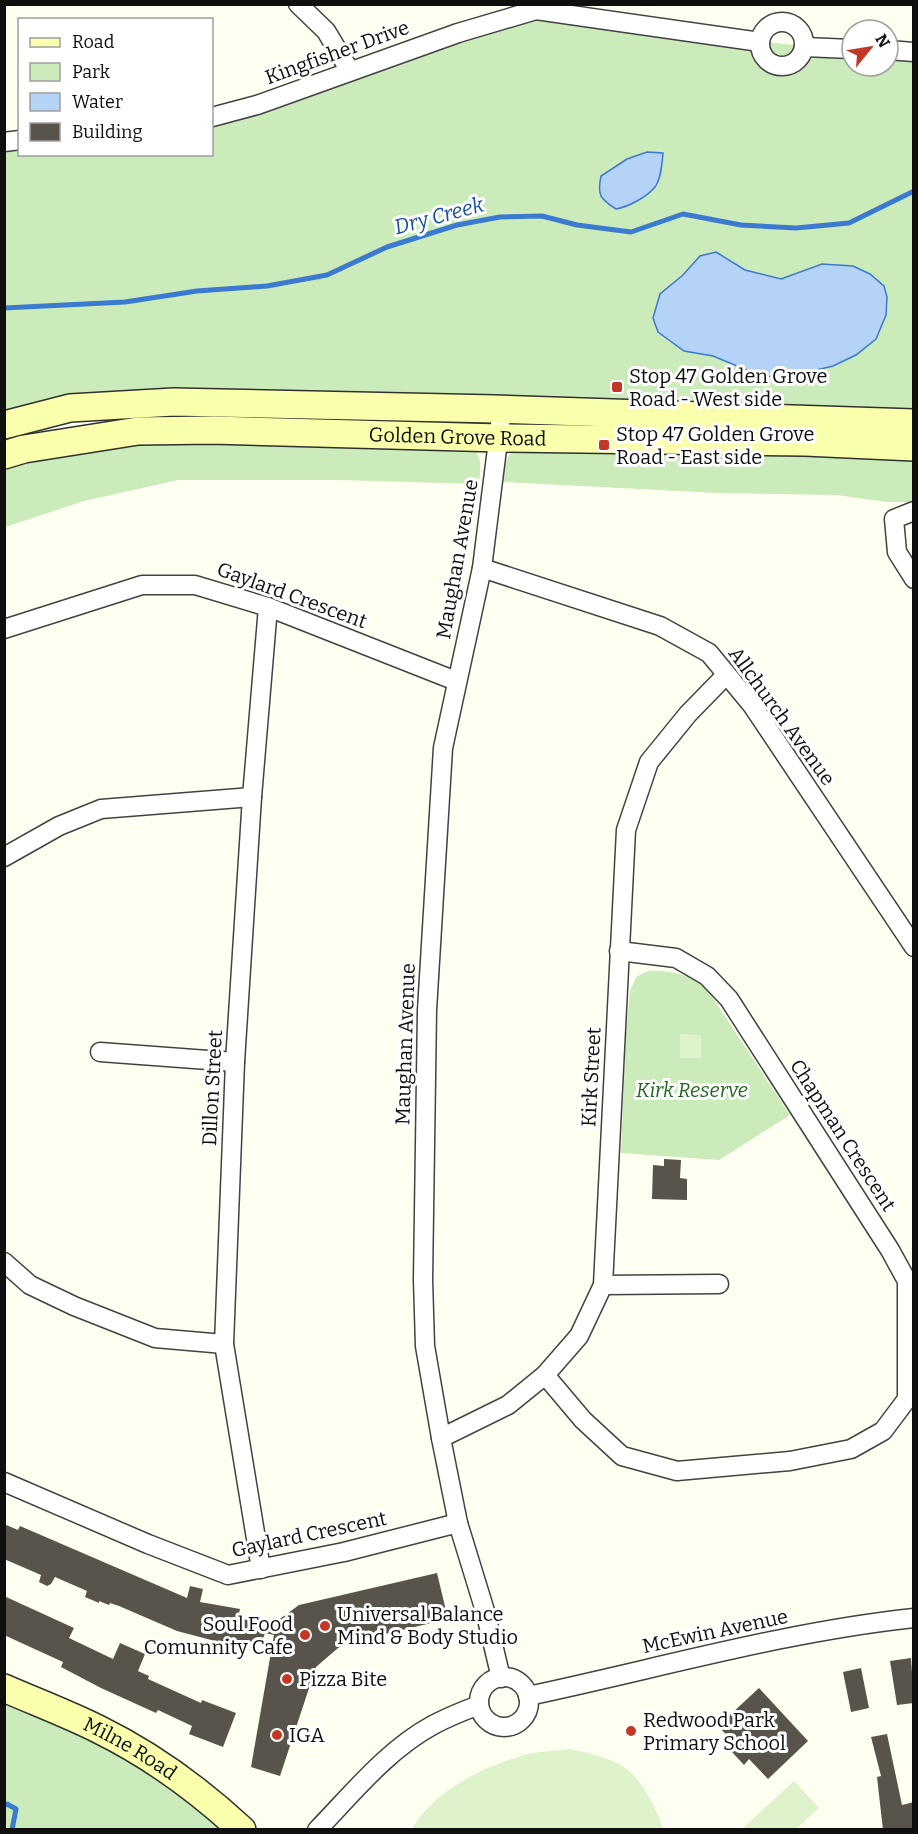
<svg xmlns="http://www.w3.org/2000/svg" width="918" height="1834" viewBox="0 0 918 1834" font-family="Bitter,serif">
<style>
.green{fill:#cbebba}
.pitch{fill:#def2cc}
.water{fill:#b5d3f7;stroke:#3b7ad0;stroke-width:1.5}
.lines{fill:none;stroke-linecap:round;stroke-linejoin:round}
.stream{stroke:#3b7ad0;stroke-width:5}
.building{fill:#58534b}
.street-casing{stroke:#424242;stroke-width:21}
.secondary-casing{stroke:#313131;stroke-width:30}
.street{stroke:#fff;stroke-width:18}
.secondary{stroke:#faffac;stroke-width:27}
.poi-dot{fill:#c33824;stroke:#fff;stroke-width:2}
.labels{text-anchor:middle;stroke-width:6;stroke-linejoin:round;paint-order:stroke}
.street-label{font-size:20px;fill:#0f0f0f;stroke:#fff}
.poi-label{font-size:20px;fill:#0f0f0f;stroke:#fff;text-anchor:start}
.park-label{font-size:20px;font-style:italic;fill:#20691d;stroke:#fff}
.water-label{font-size:21px;font-style:italic;fill:#154da4;stroke:#fff}
</style>
<rect width="100%" height="100%" fill="#fffff1"/>
<g class="green">
<path d="M 536,10 C 641,25 746,44 852,49 L 852,66 L 888,66 L 888,50 L 913,52 L 913,423 L 174,402 L 5,425 L 4,142 L 19,140 L 20,154 L 212,154 L 212,116 Z"/>
<path d="M 137,438 L 474,449 C 483,460 480,470 479,484 L 339,480 L 178,480 L 84,501 L 5,527 L 4,463 Z"/>
<path d="M 515,449 L 913,455 L 913,502 L 887,502 L 836,495 L 717,493 L 503,482 C 504,468 504,458 515,449 Z"/>
<path d="M 648,971 C 669,970 691,974 707,989 L 790,1115 L 719,1160 L 621,1153 L 626,1032 L 630,991 L 636,977 Z"/>
<polygon points="4,1688 98,1729 242,1829 5,1829"/>
</g>
<g class="pitch">
<polygon points="680,1034 701,1035 701,1058 680,1058"/>
<path d="M 570,1749 C 588,1753 608,1757 624,1767 C 642,1779 657,1809 663,1829 L 412,1829 C 435,1789 485,1766 528,1754 C 541,1751 557,1751 570,1749 Z"/>
<polygon points="794,1781 819,1808 796,1829 742,1829"/>
</g>
<g class="water">
<path d="M 647,152 L 663,153 C 662,164 661,179 655,187 C 647,197 628,207 616,209 C 600,199 597,195 601,176 L 627,159 Z"/>
<polygon points="716,252 745,270 781,279 822,264 853,266 870,274 884,286 887,297 886,315 876,339 856,355 833,366 787,377 761,376 713,356 684,351 658,332 653,318 660,294 683,275 700,256"/>
</g>
<g class="lines">
<g class="stream">
<polyline points="4,308 125,302 197,291 267,286 327,275 387,247 457,225 500,217 542,216 577,225 631,232 683,214 741,225 796,228 849,223 914,191"/>
<polyline points="4,1806 7,1804 16,1809 12,1830"/>
</g>
</g>
<g class="building">
<polygon points="664,1159 681,1160 680,1178 687,1179 687,1200 652,1199 653,1165 664,1166"/>
<polygon points="4,1524 18,1530 20,1526 187,1598 190,1586 203,1589 200,1602 240,1609 238,1618 268,1624 266,1629 299,1605 437,1573 448,1619 352,1642 338,1648 316,1667 280,1776 251,1767 274,1635 265,1633 261,1644 246,1641 245,1649 214,1643 215,1641 177,1631 119,1606 110,1603 109,1605 99,1601 99,1603 85,1597 87,1591 55,1577 51,1584 47,1586 39,1582 41,1575 4,1559"/>
<polygon points="4,1596 74,1628 69,1638 113,1659 120,1643 145,1654 138,1671 149,1676 148,1679 201,1703 202,1700 236,1713 223,1747 189,1734 192,1726 158,1710 156,1713 101,1688 61,1667 63,1662 4,1635"/>
<polygon points="911,1658 914,1703 897,1705 890,1661"/>
<polygon points="861,1668 869,1708 851,1712 843,1672"/>
<polygon points="759,1688 808,1741 768,1779 749,1759 744,1765 731,1751 737,1746 718,1726"/>
<polygon points="887,1734 902,1805 914,1802 914,1830 883,1830 877,1777 881,1776 871,1737"/>
</g>
<g class="lines">
<g class="street-casing">
<g id="street">
<polyline points="298,4 326,31 350,71"/>
<circle cx="782" cy="44" r="22"/>
<polyline points="804,47 852,49"/>
<polyline points="888,50 914,52"/>
<polyline points="212,117 257,105 458,33 536,10 760,42"/>
<polyline points="4,142 20,140"/>
<polyline points="914,511 894,519 897,552 914,579"/>
<polyline points="482,568 660,626 709,653 752,705 914,947"/>
<polyline points="4,629 142,585 195,585 268,607 456,681"/>
<polyline points="4,857 59,826 101,809 252,797"/>
<polyline points="100,1052 235,1062"/>
<polyline points="4,1262 30,1285 74,1306 155,1338 224,1344"/>
<polyline points="603,1285 719,1284"/>
<polyline points="545,1375 583,1420 622,1456 677,1471 790,1461 851,1449 883,1431 907,1399 907,1281 890,1250 729,999 707,976 676,958 619,951"/>
<polyline points="441,1438 508,1405 545,1375 579,1336 603,1285 626,830 649,762 688,714 726,675"/>
<polyline points="4,1482 148,1544 228,1575 344,1552 458,1523"/>
<polyline points="261,1569 224,1344 235,1062 252,797 268,607"/>
<circle cx="504" cy="1702" r="25"/>
<polyline points="501,1678 485,1611 458,1523 441,1438 425,1346 423,1280 427,1010 443,748 482,568 502,409"/>
<path d="M 528,1696 C 656,1669 783,1632 914,1618"/>
<path d="M 317,1830 C 353,1793 387,1750 433,1725 C 448,1717 463,1711 479,1705"/>
</g>
</g>
<g class="secondary-casing">
<g id="secondary">
<polyline points="4,425 70,408 174,402 495,409 914,423"/>
<path id="s1" d="M 4,455 L 24,449 L 138,431 L 213,430 L 500,438 L 805,442 L 914,447"/>
<path id="s2" d="M 4,1688 C 36,1702 68,1714 98,1729 C 151,1755 199,1790 242,1830"/>
</g>
</g>
<use href="#street" class="street"/>
<use href="#secondary" class="secondary"/>
</g>
<g class="poi-dot">
<rect x="611" y="381" width="12" height="12" rx="3"/>
<rect x="598" y="439" width="12" height="12" rx="3"/>
<circle cx="325" cy="1626" r="6"/>
<circle cx="305" cy="1635" r="6"/>
<circle cx="287" cy="1679" r="6"/>
<circle cx="631" cy="1731" r="6"/>
<circle cx="277" cy="1735" r="6"/>
</g>
<g class="labels">
<g class="street-label">
<text transform="translate(337 52) rotate(-20)" y="7">Kingfisher Drive</text>
<text dy="7" stroke="none"><textPath href="#s1" startOffset="456">Golden Grove Road</textPath></text>
<text transform="translate(457 559) rotate(-80)" y="7">Maughan Avenue</text>
<text transform="translate(292 595) rotate(20)" y="7">Gaylard Crescent</text>
<text transform="translate(782 716) rotate(54)" y="7">Allchurch Avenue</text>
<text transform="translate(405 1044) rotate(-88)" y="7">Maughan Avenue</text>
<text transform="translate(591 1077) rotate(-87)" y="7">Kirk Street</text>
<text transform="translate(212 1088) rotate(-87)" y="7">Dillon Street</text>
<text transform="translate(843 1135) rotate(57)" y="7">Chapman Crescent</text>
<text transform="translate(309 1534) rotate(-12)" y="7">Gaylard Crescent</text>
<text transform="translate(715 1631) rotate(-12)" y="7">McEwin Avenue</text>
<text dy="7" stroke="none"><textPath href="#s2" startOffset="140">Milne Road</textPath></text>
</g>
<g class="poi-label">
<text x="629" y="383">Stop 47 Golden Grove<tspan x="629" dy="23">Road - West side</tspan></text>
<text x="616" y="441">Stop 47 Golden Grove<tspan x="616" dy="23">Road - East side</tspan></text>
<text x="337" y="1621">Universal Balance<tspan x="337" dy="23">Mind &amp; Body Studio</tspan></text>
<text x="293" y="1631" text-anchor="end">Soul Food<tspan x="293" dy="23">Comunnity Cafe</tspan></text>
<text x="299" y="1686">Pizza Bite</text>
<text x="643" y="1727">Redwood Park<tspan x="643" dy="23">Primary School</tspan></text>
<text x="289" y="1742">IGA</text>
</g>
<g class="park-label">
<text x="692" y="1097">Kirk Reserve</text>
</g>
<g class="water-label">
<text transform="translate(439 216) rotate(-15)" y="7">Dry Creek</text>
</g>
</g>
<rect width="918" height="1834" fill="none" stroke="#0f0f0f" stroke-width="12"/>
<rect x="18" y="18" width="195" height="138" fill="#ffffff" stroke="#9f9f9f" stroke-width="1.5"/>
<rect x="30" y="38" width="30" height="9" fill="#faffac" stroke="#9f9f9f" stroke-width="1.5"/>
<text x="72" y="48" font-size="18" fill="#0f0f0f">Road</text>
<rect x="30" y="63" width="30" height="18" fill="#cbebba" stroke="#9f9f9f" stroke-width="1.5"/>
<text x="72" y="78" font-size="18" fill="#0f0f0f">Park</text>
<rect x="30" y="93" width="30" height="18" fill="#b5d3f7" stroke="#9f9f9f" stroke-width="1.5"/>
<text x="72" y="108" font-size="18" fill="#0f0f0f">Water</text>
<rect x="30" y="123" width="30" height="18" fill="#58534b" stroke="#9f9f9f" stroke-width="1.5"/>
<text x="72" y="138" font-size="18" fill="#0f0f0f">Building</text>
<g transform="translate(870 48) rotate(60)"><circle r="28" fill="#ffffff" stroke="#9f9f9f" stroke-width="1.5"/>
<path d="M0-4.5L10 22L0 15L-10 22Z" fill="#c33824"/>
<text y="-9" font-size="16" font-weight="bold" text-anchor="middle" fill="#0f0f0f">N</text>
</g>
</svg>
